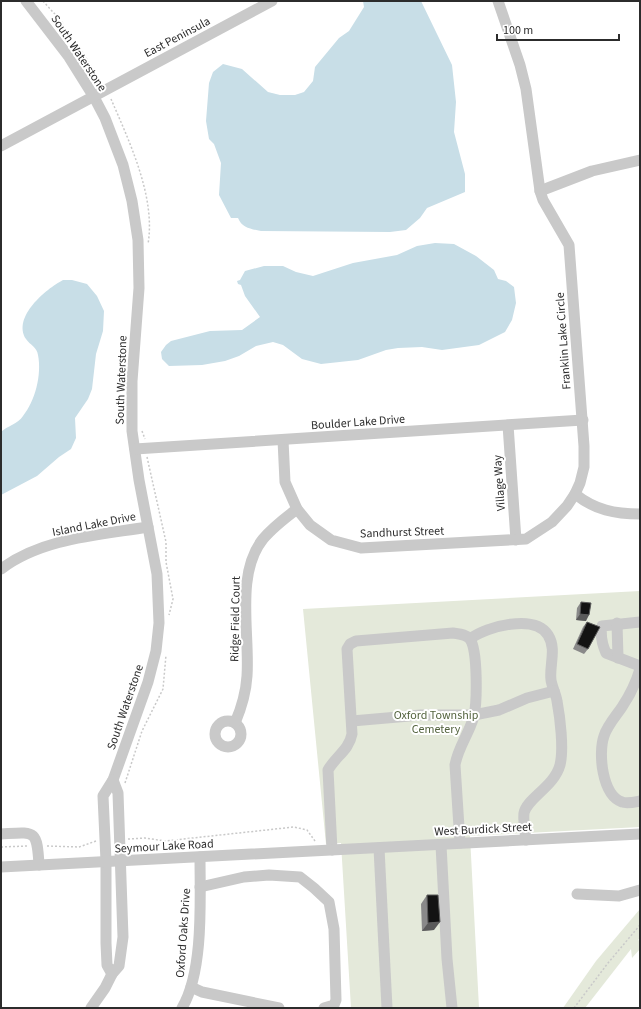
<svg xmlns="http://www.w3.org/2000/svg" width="641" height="1009" viewBox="0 0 641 1009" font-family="'Source Sans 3',sans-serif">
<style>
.green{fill:#e4e9da}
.water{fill:#c8dee7}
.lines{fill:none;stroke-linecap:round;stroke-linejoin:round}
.path{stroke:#c9c9c9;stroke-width:1.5;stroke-dasharray:2 2;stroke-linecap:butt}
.minor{stroke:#c9c9c9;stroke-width:11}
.wall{fill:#898989}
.shaded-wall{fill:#5a5a5a}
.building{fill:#131313;stroke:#5a5a5a}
.labels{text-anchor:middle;stroke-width:4;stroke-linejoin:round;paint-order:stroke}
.street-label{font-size:12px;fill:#2c2c2c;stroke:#fff}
.park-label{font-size:12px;fill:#53633e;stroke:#fff}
</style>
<rect width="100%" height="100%" fill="#fff"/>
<g class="green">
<polygon points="640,591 640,827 470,836 479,1008 351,1008 341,843 326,844 303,609"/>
<polygon points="640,909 640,938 638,940 640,941 640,949 632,958 631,949 585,1008 563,1008 596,961"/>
</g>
<g class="water">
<path d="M 363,1 L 421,1 L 452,65 L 456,102 L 454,132 L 465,174 L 465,192 L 427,208 L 420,218 L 406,230 L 390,232 L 261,231 C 251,229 242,228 238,218 L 231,218 L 219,195 L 221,163 L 214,144 L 209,139 L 206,121 L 209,83 L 213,72 L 223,64 L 242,69 L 268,92 L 280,95 L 295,95 L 304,92 L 313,81 L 315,67 L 339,38 L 349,31 L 364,7 Z"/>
<polygon points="435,243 454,244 476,256 494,270 498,279 506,281 514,287 516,303 512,320 505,332 479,345 442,350 422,347 398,348 386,350 358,360 321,364 302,359 283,345 273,342 256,346 239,356 225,361 202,365 169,366 162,359 161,352 166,345 171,341 210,331 242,330 260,317 245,296 241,285 238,284 237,281 240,280 245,271 264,266 283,266 296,272 313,276 353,263 397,255 417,246"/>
<path d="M 63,280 L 72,280 L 87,284 L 97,296 L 104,311 L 103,331 L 96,354 L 92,389 L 88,399 L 75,418 L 76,438 L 71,449 L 59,457 L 37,476 L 1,495 L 1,432 C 7,426 18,424 23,416 C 35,401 42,375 38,355 C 37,347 30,345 26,339 C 12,317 46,289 63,280 Z"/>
</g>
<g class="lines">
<g class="path">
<polyline points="43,1 62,22 70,39 83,53 101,82"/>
<path d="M 111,99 C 129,141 156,197 148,244"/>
<polyline points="142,431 145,439"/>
<polyline points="147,457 166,542 166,562 173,599 169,615"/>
<polyline points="125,783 142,731 163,689 166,655"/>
<polyline points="128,839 145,838 165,841 294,827 307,830 315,841"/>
<polyline points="47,846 79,847 96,841"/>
<polyline points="1,847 27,846"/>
<polyline points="574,1008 608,963 640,925"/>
</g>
<g class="minor">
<polyline points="26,1 69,57 94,97 105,118 123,165 132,201 138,240 139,288 132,381 132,431 139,480 157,574 159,623 156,651 148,682 113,780 103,796 106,861 106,943 107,965 112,974"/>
<polyline points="1,146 272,1"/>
<polyline points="540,191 592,171 640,160"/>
<polyline points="508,425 516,540"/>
<polyline points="283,440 285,482 297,509 310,525 331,540 361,548 526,539 552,522 567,506 575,494 580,483 584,467 584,446 569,245 543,200 540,191 526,89 520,65 498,1"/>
<polyline points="135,449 583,420"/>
<path d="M 575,494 C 595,510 615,514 640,514"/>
<path d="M 1,569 C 42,538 99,535 148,527"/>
<path d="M 640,622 L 602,626 C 600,636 602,644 606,653 L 640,666"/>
<polyline points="617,623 618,658"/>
<path d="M 470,639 C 487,626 535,614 548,635 C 557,649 549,666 551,680 C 552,687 556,694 557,701 C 560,717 564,749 560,765 C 554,787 527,798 524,813 C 523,821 525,831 526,840"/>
<path d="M 640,669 C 636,683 630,695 622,707 C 616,716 607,726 604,736 C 598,753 602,795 622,802 C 627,804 635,802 640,801"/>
<circle cx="228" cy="734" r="13"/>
<polyline points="352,721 421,715 474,715 499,710 527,698 554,691"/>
<path d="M 235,723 C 241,709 246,692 247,676 C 250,634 235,574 263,539 C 273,527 285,518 297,509"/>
<path d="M 1,834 C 35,832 37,829 39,865"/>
<polyline points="441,845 447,959 452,1008"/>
<polyline points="379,848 387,1008"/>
<path d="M 332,850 L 328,770 C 336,756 349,750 352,734 L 347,649 L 350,644 L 356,641 L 453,633 C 459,634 466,634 470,639 C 478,651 477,702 474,716 C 469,734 458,747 455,765 L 460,843"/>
<polyline points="1,867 640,834"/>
<polyline points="200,887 244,877 269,875 300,877 314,888 329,902 334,929 336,1000 334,1005 324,1008"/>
<polyline points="577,894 619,896 640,890"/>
<polyline points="191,987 202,992 279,1008"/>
<polyline points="91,1008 105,988 112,974 119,966 123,937 118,793 113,780"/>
<path d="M 182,1008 C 204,971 200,899 200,857"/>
</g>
</g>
<g class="wall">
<polygon points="581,602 586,621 576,620 577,608"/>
<polygon points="587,622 588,649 584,654 573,649 583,627"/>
<polygon points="427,895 434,930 422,931 421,904"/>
</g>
<g class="shaded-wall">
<polygon points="580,614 589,615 586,621 576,620"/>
<polygon points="440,922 434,930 422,931 428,923"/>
</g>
<g class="building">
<polygon points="581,602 591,603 589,615 580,614"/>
<polygon points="587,622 600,627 588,649 577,644"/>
<polygon points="427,895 438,895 440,922 428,923"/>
</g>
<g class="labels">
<g class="street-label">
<text transform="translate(177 37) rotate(-28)" y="4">East Peninsula</text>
<text transform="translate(79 53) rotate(56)" y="4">South Waterstone</text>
<text transform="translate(563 341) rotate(-94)" y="4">Franklin Lake Circle</text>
<text transform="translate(121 380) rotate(-88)" y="4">South Waterstone</text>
<text transform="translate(358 422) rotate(-4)" y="4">Boulder Lake Drive</text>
<text transform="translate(499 483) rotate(-94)" y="4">Village Way</text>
<text transform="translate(94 524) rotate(-11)" y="4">Island Lake Drive</text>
<text transform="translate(402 532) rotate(-2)" y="4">Sandhurst Street</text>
<text transform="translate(235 619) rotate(-89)" y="4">Ridge Field Court</text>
<text transform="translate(125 707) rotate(-71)" y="4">South Waterstone</text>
<text transform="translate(483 829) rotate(-3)" y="4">West Burdick Street</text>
<text transform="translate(164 846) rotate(-3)" y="4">Seymour Lake Road</text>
<text transform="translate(183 933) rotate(-86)" y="4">Oxford Oaks Drive</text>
</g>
<g class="park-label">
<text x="436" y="719">Oxford Township<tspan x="436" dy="14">Cemetery</tspan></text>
</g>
</g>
<rect width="641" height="1009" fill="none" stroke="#2c2c2c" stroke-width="4"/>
<path d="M497 34v6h122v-6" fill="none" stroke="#2c2c2c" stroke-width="2"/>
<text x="503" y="34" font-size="12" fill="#2c2c2c" stroke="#ffffff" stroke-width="3" paint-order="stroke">100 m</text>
</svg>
